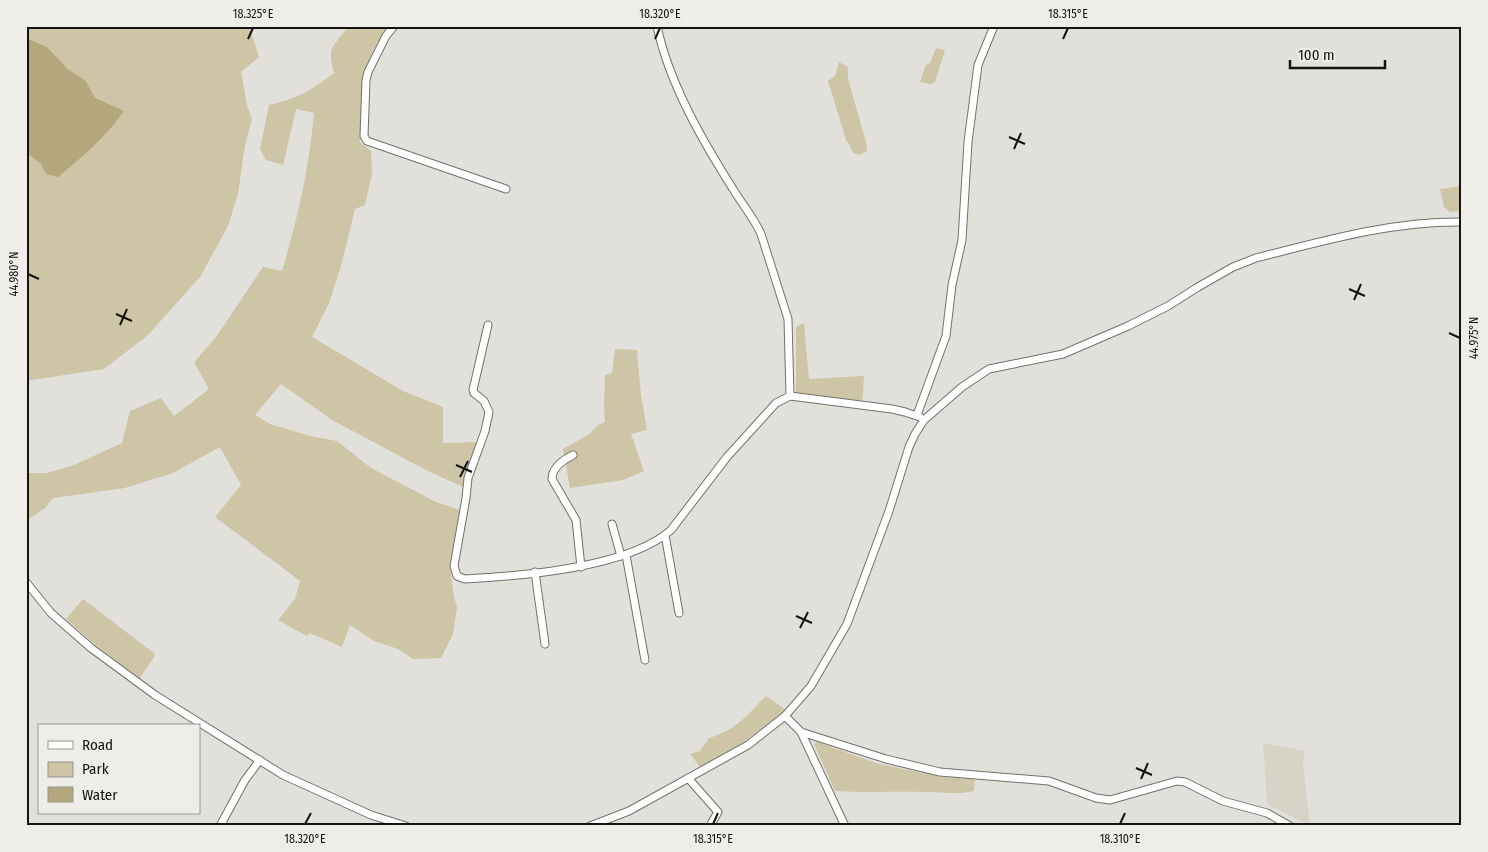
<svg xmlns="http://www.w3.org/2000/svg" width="1488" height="852" viewBox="0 0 1488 852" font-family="'Fira Sans Condensed',sans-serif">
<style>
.built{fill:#d7d3c6}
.green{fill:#cec4a6}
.water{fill:#b5a77d}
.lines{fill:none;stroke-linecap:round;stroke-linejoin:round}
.street-casing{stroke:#72716b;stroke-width:9}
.street{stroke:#fff;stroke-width:7}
.ticks{fill:none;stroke:#141311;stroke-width:2}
.neatline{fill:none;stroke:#141311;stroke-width:2}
.ticks-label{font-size:12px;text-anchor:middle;fill:#141311}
</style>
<rect width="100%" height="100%" fill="#e2e0da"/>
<polygon class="built" points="1263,743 1305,751 1303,764 1310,826 1267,804"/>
<g class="green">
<polygon points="26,26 249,26 259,57 241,72 247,105 252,119 245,145 238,194 228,226 200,277 148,335 104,369 26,381 26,153 40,163 46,174 95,98 86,81 68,69 47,47 26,38"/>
<path d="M 349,26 L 388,26 L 373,50 L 364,74 L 360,142 L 371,151 L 372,174 L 365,205 L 355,209 L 341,266 L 329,303 L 312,337 L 403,391 L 443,407 L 443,443 L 480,442 L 469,464 L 463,487 L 428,471 L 332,420 L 281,384 L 255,415 L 270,424 L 310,436 L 337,441 L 371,468 L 436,502 L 460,510 L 450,565 L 454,597 L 457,607 L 453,634 L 441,658 L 413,659 L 398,649 L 374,641 L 350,625 L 342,647 L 310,633 L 307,636 L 278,620 L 295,599 L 300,581 L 215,517 L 241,485 L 220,447 L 173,473 L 125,488 L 53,498 L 45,508 L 26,521 L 26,473 L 47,473 L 74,465 L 122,443 L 130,411 L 161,398 L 174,416 L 209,389 L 194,362 L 216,337 L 263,267 L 282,271 C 298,217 309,169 314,113 L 296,109 L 283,165 L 266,160 L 260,149 L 269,105 C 299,98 310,91 334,73 C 327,46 333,47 349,26 Z"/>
<polygon points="936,48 945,50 935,82 930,84 920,82 926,65 930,63"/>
<polygon points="839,62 848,67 848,79 866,142 867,151 859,155 853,153 849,144 846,140 828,81 835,76"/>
<polygon points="1462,186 1462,211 1450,212 1444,207 1440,189"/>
<polygon points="804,323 809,379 864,376 862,406 796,394 796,327"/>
<polygon points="615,349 637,350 641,395 647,430 631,434 644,471 623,480 570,488 563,449 588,435 598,425 605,422 604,404 605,375 612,373"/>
<polygon points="83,599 155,654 154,657 140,678 96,645 66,619"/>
<path d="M 766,696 L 786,710 L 745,741 L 700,767 L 690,754 L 700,751 L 709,738 C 737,730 747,715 766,696 Z"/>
<path d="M 817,742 L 879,764 L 943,777 L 975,778 L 974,791 C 958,795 944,792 928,792 C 897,791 866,793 835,791 L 814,744 Z"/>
</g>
<path class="water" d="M 26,38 L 47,47 L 68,69 L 86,81 L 95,98 L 124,111 C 106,137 82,157 58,177 L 46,174 L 40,163 L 26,153 Z"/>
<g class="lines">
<g class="street-casing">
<g id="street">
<polyline points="394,26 386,36 368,72 366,80 364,136 367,141 506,189"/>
<path d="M 488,325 L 473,390 L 474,393 L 484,401 L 489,412 L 485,431 L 468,478 L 466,498 L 454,566 L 457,576 L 465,579 C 522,576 628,568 671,530 L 727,457 L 776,403 L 790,396 L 788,319 L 761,234 C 754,218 742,204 733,189 C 702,140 669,83 657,26"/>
<polyline points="790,396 892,409 905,412 920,417"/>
<polyline points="917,415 946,336 952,285 962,240 968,142 978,65 994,26"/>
<path d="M 573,455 C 563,460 552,467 552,479 L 576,520 L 581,567"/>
<polyline points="612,524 621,556"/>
<polyline points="665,535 679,613"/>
<polyline points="626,555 645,660"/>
<polyline points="535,572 545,644"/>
<polyline points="26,582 51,613 91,648 155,695 283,775 371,815 406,826"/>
<polyline points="785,716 801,732 845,826"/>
<polyline points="801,732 886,759 940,772 1049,781 1096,798 1110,800 1177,781 1185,782 1223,801 1267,813 1290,826"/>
<polyline points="688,778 718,812 710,826"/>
<polyline points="220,826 245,780 260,760"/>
<path d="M 590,826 L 629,811 L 748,745 L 785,716 L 811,686 L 847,624 L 889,511 L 909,447 L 915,434 L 924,420 L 962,387 L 989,369 L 1063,354 L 1128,326 L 1168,306 L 1198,287 L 1233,267 L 1256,258 C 1323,241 1392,221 1462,222"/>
</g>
</g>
<use href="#street" class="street"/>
</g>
<path class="ticks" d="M 248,39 L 253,28M 655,39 L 660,28M 1063,39 L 1068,28M 1009,137 L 1025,144M 1014,149 L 1021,133M 28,274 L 39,279M 1349,289 L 1365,296M 1354,300 L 1361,284M 116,314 L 132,321M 120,325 L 127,309M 1449,333 L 1460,338M 456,465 L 472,472M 460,477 L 468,461M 796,616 L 812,623M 800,628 L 808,612M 1136,768 L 1152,775M 1141,779 L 1148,763M 305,824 L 311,813M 713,824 L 718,813M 1120,824 L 1125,813"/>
<rect width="1488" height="852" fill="none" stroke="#efede7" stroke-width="55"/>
<rect x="38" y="724" width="162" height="90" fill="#efede7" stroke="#979691"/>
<rect x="48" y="741" width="25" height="8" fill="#ffffff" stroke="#979691"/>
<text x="82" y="750" font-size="15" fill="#141311">Road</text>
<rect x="48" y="762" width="25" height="15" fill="#cec4a6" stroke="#979691"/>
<text x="82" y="774" font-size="15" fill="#141311">Park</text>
<rect x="48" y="787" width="25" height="15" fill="#b5a77d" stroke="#979691"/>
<text x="82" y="800" font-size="15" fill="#141311">Water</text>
<path d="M1290 60v8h95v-8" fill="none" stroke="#141311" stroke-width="2.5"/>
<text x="1298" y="60" font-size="15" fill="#141311" stroke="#efede7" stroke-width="4" paint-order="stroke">100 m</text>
<rect x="28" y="28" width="1432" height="796" class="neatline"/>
<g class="ticks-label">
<text x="253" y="18">18.325°E</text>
<text x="660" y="18">18.320°E</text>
<text x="1068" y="18">18.315°E</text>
<text transform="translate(14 274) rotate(-90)" y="4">44.980°N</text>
<text transform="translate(1474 338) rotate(-90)" y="4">44.975°N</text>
<text x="305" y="843">18.320°E</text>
<text x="713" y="843">18.315°E</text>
<text x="1120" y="843">18.310°E</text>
</g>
</svg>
